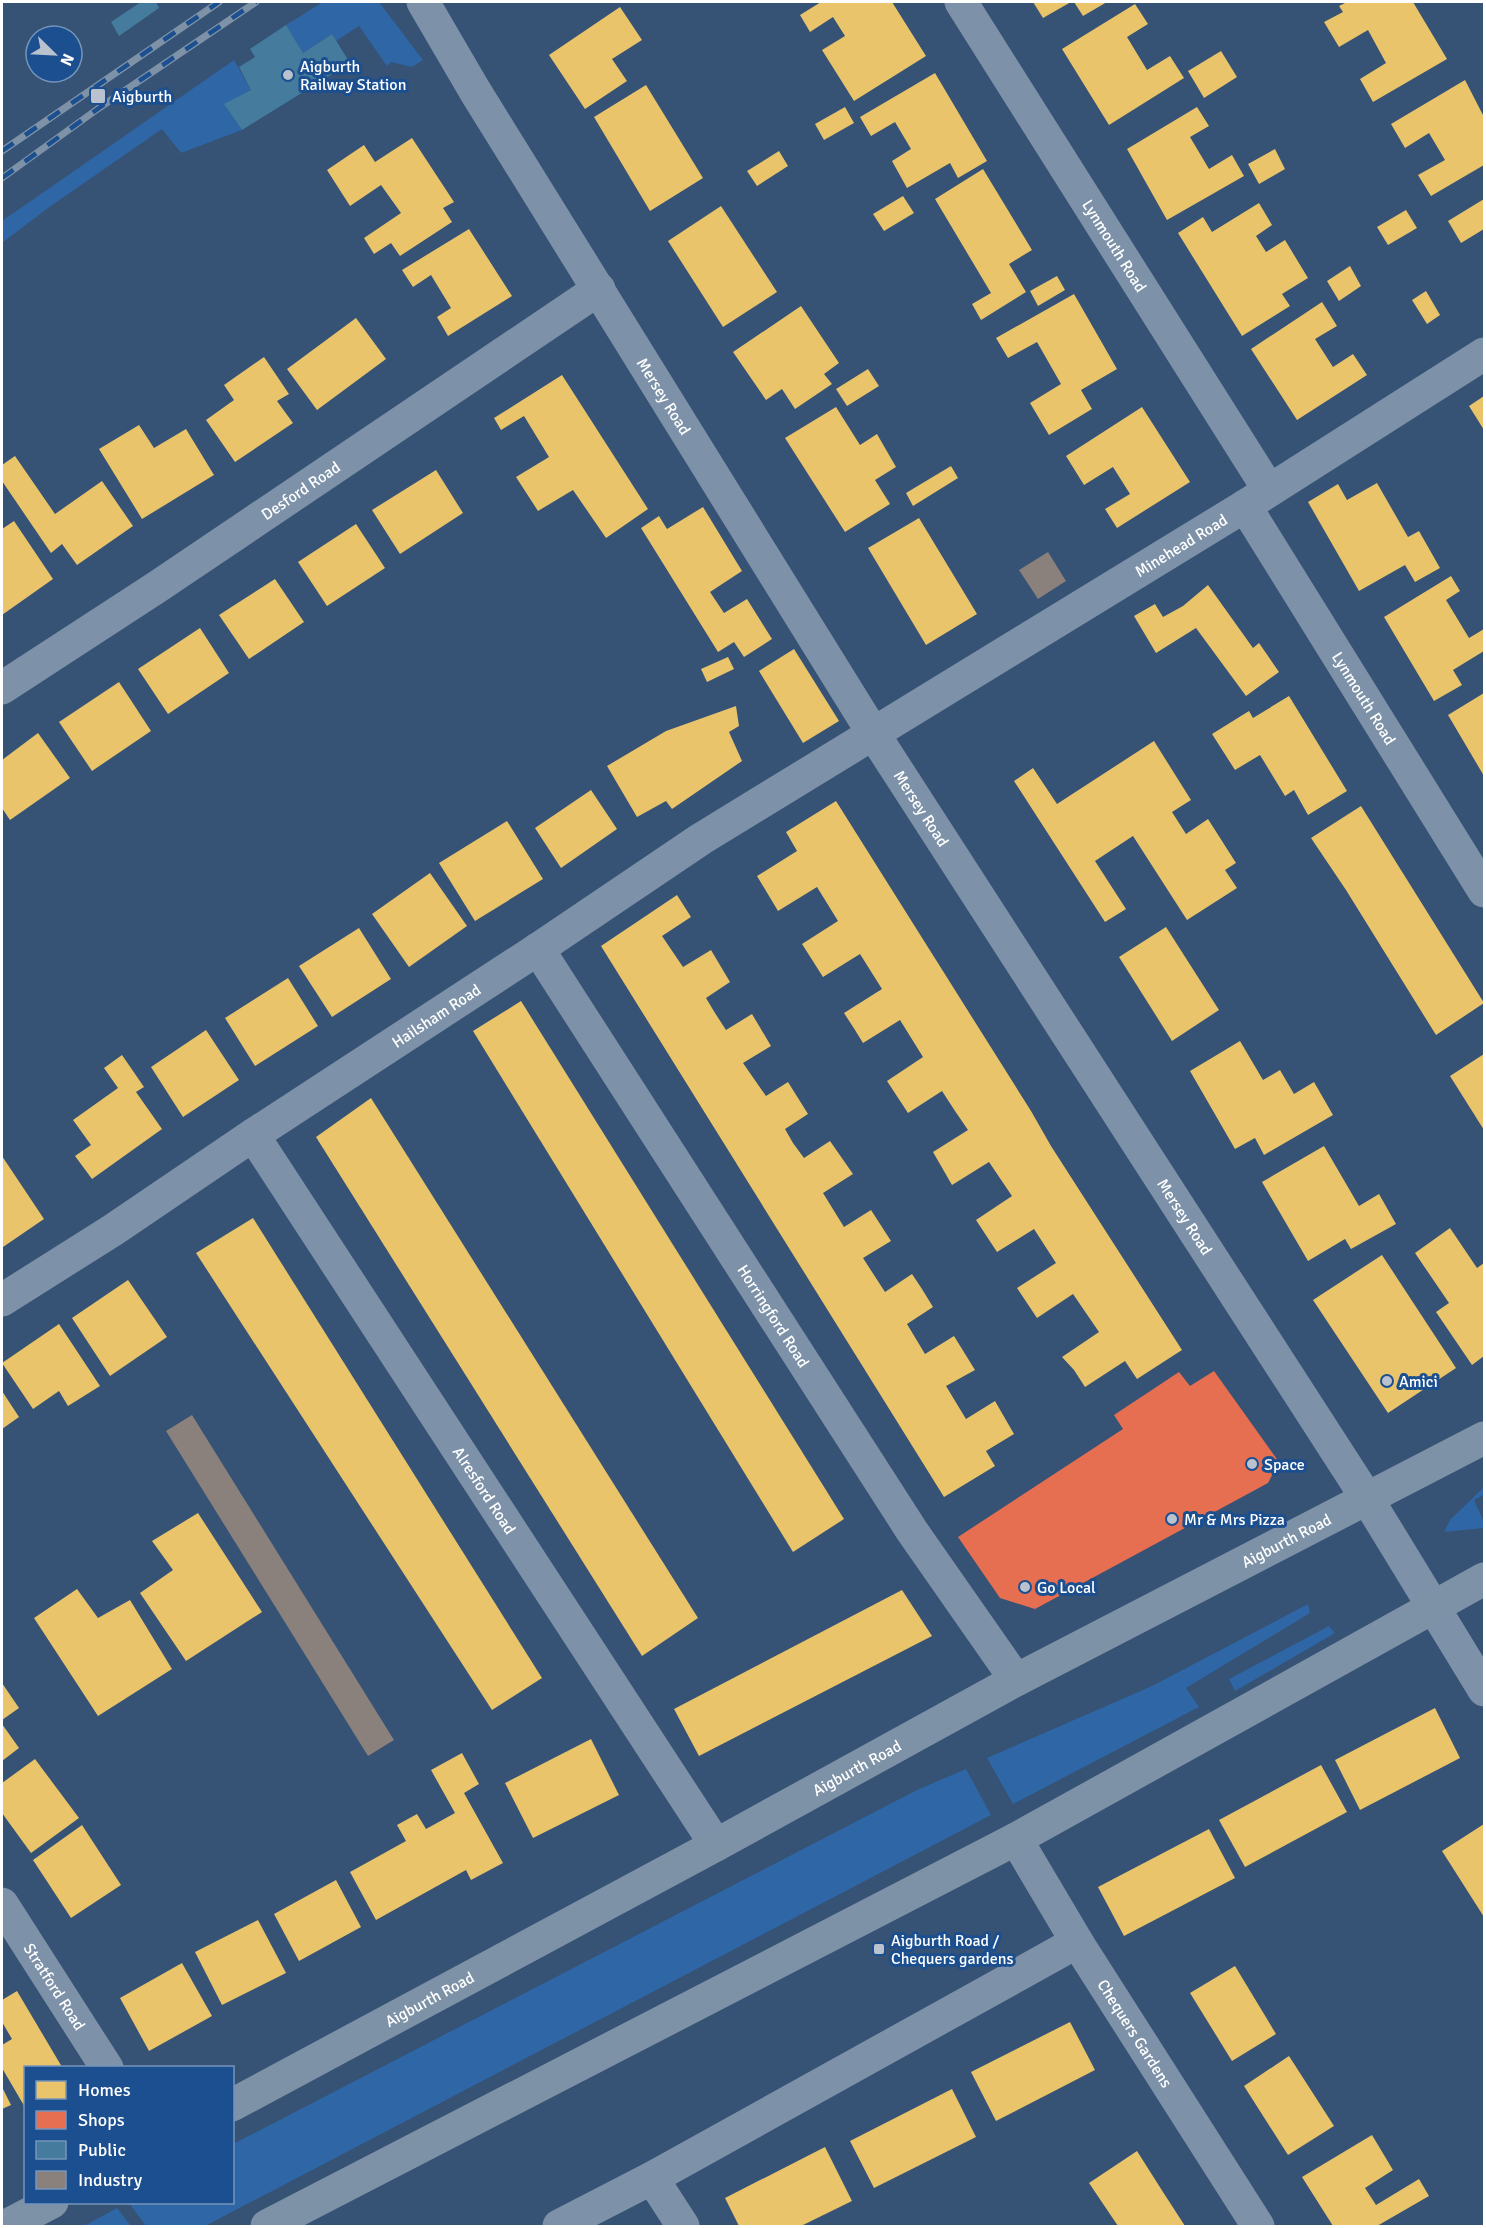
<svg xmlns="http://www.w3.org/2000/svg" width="1486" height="2228" viewBox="0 0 1486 2228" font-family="Signika,sans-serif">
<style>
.green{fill:#2f66a5}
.homes{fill:#e9c46a}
.shops{fill:#e76f51}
.public{fill:#457b9d}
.industry{fill:#8a817c}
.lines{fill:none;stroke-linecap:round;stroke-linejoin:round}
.minor{stroke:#7d92a8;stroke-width:33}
.highway{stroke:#7e92a7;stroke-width:33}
.rail-casing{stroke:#7e92a7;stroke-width:7}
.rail{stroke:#1b4f8f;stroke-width:4.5;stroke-dasharray:14;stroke-linecap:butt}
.poi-dot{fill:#b9c2ce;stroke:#1b4f8f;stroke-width:2}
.labels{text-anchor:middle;stroke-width:6;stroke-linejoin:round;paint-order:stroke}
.poi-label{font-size:16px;fill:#fff;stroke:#1b4f8f;text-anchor:start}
.street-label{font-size:16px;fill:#fff;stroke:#1b4f8f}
</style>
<rect width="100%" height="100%" fill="#365274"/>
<g class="green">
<polygon points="323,2 379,2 423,60 412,67 391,62 387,66 359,26 336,41 332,34 303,53 286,25"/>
<polygon points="234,60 251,90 225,105 242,130 181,153 162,129 48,208 2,243 2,221"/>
<polygon points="1484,1487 1484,1495 1474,1500 1484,1522 1484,1528 1444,1532 1450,1520"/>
<polygon points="1308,1604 1310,1613 1186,1688 1199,1707 1013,1804 987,1758 1152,1686"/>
<polygon points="1329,1626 1335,1633 1235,1691 1229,1679"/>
<polygon points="966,1769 991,1815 205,2226 146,2226 129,2203 232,2202 233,2144 917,1790"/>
<polygon points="117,2208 131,2226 84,2226"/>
</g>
<g class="homes">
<polygon points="821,2 892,2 926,56 854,101 822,50 845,36 833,17 810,32 800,15"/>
<polygon points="1033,2 1071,2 1043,18"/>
<polygon points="1074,2 1107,2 1083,16"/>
<polygon points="1347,2 1413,2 1447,59 1373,102 1360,79 1386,63 1368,30 1339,47 1324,22 1343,12 1339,6"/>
<polygon points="1135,4 1148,24 1127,37 1147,70 1170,56 1184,78 1109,125 1062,49"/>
<polygon points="620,7 642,40 612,59 627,81 585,109 549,55"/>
<polygon points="1221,51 1237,77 1204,98 1188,71"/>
<polygon points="935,73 987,161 958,178 950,163 907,188 892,161 911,149 895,122 871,136 860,117"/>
<polygon points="1465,80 1484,117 1484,165 1431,196 1418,175 1445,160 1429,133 1405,148 1391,124"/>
<polygon points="646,85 703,178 650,211 594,117"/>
<polygon points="845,107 854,123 824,140 815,124"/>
<polygon points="1197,107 1209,126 1190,137 1209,169 1232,155 1244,176 1167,220 1127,149"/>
<polygon points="412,138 454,202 443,208 452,222 400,256 391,243 374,254 364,238 401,213 381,185 350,206 327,170 364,145 375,162"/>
<polygon points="1275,149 1285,169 1259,184 1248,164"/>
<polygon points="779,151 788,166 757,186 747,171"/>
<polygon points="983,169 1032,250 1009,264 1026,292 981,320 972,304 991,293 935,199"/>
<polygon points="903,196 914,213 884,231 873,214"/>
<polygon points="1484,199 1484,229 1461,243 1448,221"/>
<polygon points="1259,203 1272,225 1256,236 1266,252 1285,240 1308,278 1282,294 1290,306 1242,336 1178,233 1203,217 1212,232"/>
<polygon points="721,206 777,292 723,327 668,241"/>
<polygon points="1406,210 1417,228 1388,245 1377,227"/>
<polygon points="469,229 512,296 448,336 437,317 451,308 431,275 413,287 402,270"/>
<polygon points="1350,266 1361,286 1339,301 1327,281"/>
<polygon points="1057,276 1065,290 1038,306 1030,291"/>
<polygon points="1426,291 1440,315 1427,324 1412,300"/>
<polygon points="1074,294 1117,369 1081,390 1092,409 1049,435 1030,403 1061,384 1037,342 1008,358 996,338"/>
<polygon points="1322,302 1337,326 1315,339 1333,367 1353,354 1367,375 1297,420 1251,349"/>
<polygon points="801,306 839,363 824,374 832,384 795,409 782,389 766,400 733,352"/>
<polygon points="356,318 386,359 317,410 287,369"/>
<polygon points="264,357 289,394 277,401 293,423 235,462 206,420 234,400 224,385"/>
<polygon points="868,369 879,386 847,406 836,389"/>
<polygon points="562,375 648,509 606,538 573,490 538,511 516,477 549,457 524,416 501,430 494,418"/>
<polygon points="1484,396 1484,430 1469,406"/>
<polygon points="836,407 860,445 877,434 896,467 875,480 890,504 845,532 785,438"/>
<polygon points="1142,407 1190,482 1117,528 1105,509 1130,494 1113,467 1084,485 1066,456"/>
<polygon points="139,425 154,448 186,429 214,475 142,519 99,449"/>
<polygon points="15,456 55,514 102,481 133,526 77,565 62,544 51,553 2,481 2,465"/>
<polygon points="951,466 958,478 913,506 906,493"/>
<polygon points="436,470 463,513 400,554 372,510"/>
<polygon points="1377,483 1408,537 1419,531 1440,568 1415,582 1405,565 1359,591 1308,502 1338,484 1347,500"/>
<polygon points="703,507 742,571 710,592 724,613 747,599 772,639 744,657 734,642 718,652 641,528 659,516 667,529"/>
<polygon points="919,518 977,614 926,645 868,548"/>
<polygon points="14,521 53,579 2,615 2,529"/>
<polygon points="356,524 385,568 327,606 298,562"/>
<polygon points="1451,576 1460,591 1446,600 1469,638 1484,629 1484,651 1453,670 1462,685 1434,701 1384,617"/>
<polygon points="275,579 304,622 249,659 219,615"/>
<polygon points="1208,585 1253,648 1259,643 1279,672 1246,696 1196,628 1156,653 1134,616 1155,604 1163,617 1183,606"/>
<polygon points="200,628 229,673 168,714 138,669"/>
<polygon points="794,649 839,721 803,743 759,671"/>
<polygon points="728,657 734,669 707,682 701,669"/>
<polygon points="119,682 151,731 92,771 59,722"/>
<polygon points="1484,693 1484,776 1448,715"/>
<polygon points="1289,696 1347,791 1308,815 1294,790 1285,796 1260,755 1235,770 1212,734 1249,711 1253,718"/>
<polygon points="736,706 739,726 729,732 742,761 672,809 666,801 637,817 607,766 666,731"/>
<polygon points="38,733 70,778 10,820 2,808 2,760"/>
<polygon points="1154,741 1191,800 1172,812 1186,834 1208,819 1236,863 1225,870 1237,888 1187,920 1133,836 1095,861 1126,909 1105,922 1014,781 1033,768 1057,804"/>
<polygon points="591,790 617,829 561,868 535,828"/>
<polygon points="836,801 1031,1111 1051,1146 1182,1350 1137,1379 1125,1361 1085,1387 1074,1370 1062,1357 1099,1332 1073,1294 1037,1318 1017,1288 1056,1263 1034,1229 997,1252 976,1220 1012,1196 989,1162 952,1185 933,1152 968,1130 955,1111 942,1091 908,1113 887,1081 923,1057 900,1020 863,1043 855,1030 844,1013 882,989 860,954 823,977 802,944 838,921 817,887 778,911 757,876 797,851 786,832"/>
<polygon points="1361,806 1484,1003 1436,1035 1346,890 1311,838"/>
<polygon points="507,821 543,879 475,921 439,863"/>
<polygon points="430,873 467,926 409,967 372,914"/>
<polygon points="677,895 691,917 662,936 683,967 711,950 730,982 706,998 715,1013 726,1030 752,1014 771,1046 743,1063 766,1096 788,1082 808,1114 785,1129 793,1143 804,1158 830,1141 853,1174 823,1193 844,1227 871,1210 891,1241 863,1258 885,1292 912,1274 922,1289 933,1307 907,1324 925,1354 954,1336 975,1370 946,1386 966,1419 995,1401 1014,1434 986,1451 995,1466 944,1497 601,946"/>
<polygon points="1166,927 1219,1010 1172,1041 1119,957"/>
<polygon points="359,928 391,979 332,1017 299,966"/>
<polygon points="288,978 318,1026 255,1066 225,1018"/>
<polygon points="521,1001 844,1519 793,1552 473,1031"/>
<polygon points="206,1030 239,1080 183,1117 151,1067"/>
<polygon points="1240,1041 1263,1080 1280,1070 1294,1094 1314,1082 1333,1115 1264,1155 1255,1138 1235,1149 1190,1071"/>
<polygon points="1484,1054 1484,1130 1450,1076"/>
<polygon points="122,1055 144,1087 136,1092 162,1129 92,1179 75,1156 91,1145 73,1120 118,1088 104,1068"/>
<polygon points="371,1098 698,1618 642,1656 316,1137"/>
<polygon points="1324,1146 1359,1206 1379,1194 1396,1224 1351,1249 1345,1239 1308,1261 1262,1182"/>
<polygon points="2,1156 44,1219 3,1247 2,1245"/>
<polygon points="253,1218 542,1678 492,1710 196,1253"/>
<polygon points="1450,1228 1477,1268 1484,1263 1484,1356 1472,1365 1436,1312 1449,1303 1415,1253"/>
<polygon points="1382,1255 1456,1368 1388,1413 1313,1300"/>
<polygon points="128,1280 167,1337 110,1376 72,1318"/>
<polygon points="59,1324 100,1386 68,1406 59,1391 33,1409 2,1363"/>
<polygon points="2,1391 19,1417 2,1429"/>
<polygon points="198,1513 262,1612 186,1661 140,1593 173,1570 152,1541"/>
<polygon points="77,1589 98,1618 130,1600 172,1669 98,1716 34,1618"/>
<polygon points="902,1590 932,1636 699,1756 674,1709"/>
<polygon points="2,1683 19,1708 2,1720"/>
<polygon points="1435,1708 1460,1758 1360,1810 1335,1760"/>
<polygon points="2,1724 19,1748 2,1761"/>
<polygon points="591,1739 619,1795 533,1838 505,1783"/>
<polygon points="462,1753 479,1784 464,1793 503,1863 471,1880 466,1870 376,1920 350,1872 406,1841 397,1825 417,1814 426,1829 455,1813 431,1770"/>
<polygon points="35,1759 79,1818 31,1853 2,1813 2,1783"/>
<polygon points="1321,1765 1347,1812 1245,1867 1219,1820"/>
<polygon points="1484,1824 1484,1917 1442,1851"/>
<polygon points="82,1825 121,1885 71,1918 33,1860"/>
<polygon points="1209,1829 1235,1878 1124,1936 1098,1887"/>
<polygon points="336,1880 361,1927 299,1961 274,1914"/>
<polygon points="258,1920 286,1973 222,2005 195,1952"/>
<polygon points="182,1963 212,2016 149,2051 120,1998"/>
<polygon points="1235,1966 1276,2034 1232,2061 1190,1993"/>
<polygon points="17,1991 62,2067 26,2067 26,2109 2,2068 2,2045 12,2039 2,2022 2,2000"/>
<polygon points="1070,2022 1095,2070 996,2121 971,2072"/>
<polygon points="1289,2056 1334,2126 1288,2155 1244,2086"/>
<polygon points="2,2087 11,2105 2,2109"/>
<polygon points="952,2089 976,2137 874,2188 850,2141"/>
<polygon points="1372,2135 1393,2170 1365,2188 1376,2205 1419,2179 1429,2196 1377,2226 1333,2226 1302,2177"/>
<polygon points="825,2147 852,2201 801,2226 739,2226 725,2198"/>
<polygon points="1137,2151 1163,2192 1185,2226 1118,2226 1089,2183"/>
</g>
<polygon class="shops" points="1214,1371 1279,1462 1268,1483 1035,1609 1000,1598 958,1537 1123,1429 1114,1415 1179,1372 1190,1386"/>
<g class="public">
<polygon points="141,2 156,2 159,8 119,36 111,22"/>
<polygon points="286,25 303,53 332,34 350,63 242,130 224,104 251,90 239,67 255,57 250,49"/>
</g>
<g class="industry">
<polygon points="1048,552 1066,581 1038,599 1019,570"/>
<polygon points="192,1415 394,1740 368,1756 166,1431"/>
</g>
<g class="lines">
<g class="minor">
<path id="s1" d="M 423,2 L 475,91 L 873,733 L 1368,1500 L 1484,1690"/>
<path id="s2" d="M 961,2 L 1269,490"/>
<path id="s3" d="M 1245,506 L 1484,891"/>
<path id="s4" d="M 2,688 L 157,587 L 599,289"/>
<path id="s5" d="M 538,949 L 912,1531 L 1016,1680"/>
<path id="s6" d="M 253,1135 L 716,1845"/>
<path id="s7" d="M 2,1300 L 113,1230 L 253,1135 L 538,949 L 701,839 L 1245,506 L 1484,354"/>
<path id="s8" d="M 1016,1839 L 1077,1942 L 1258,2226"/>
<path id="s9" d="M 2,1904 L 107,2068"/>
<polyline points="652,2178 683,2226"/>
<polyline points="559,2226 652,2178 1077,1942"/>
</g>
<g class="highway">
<path id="s10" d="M 232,2105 L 716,1845 L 1016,1680 L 1484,1438"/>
<polyline points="6,2226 52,2202"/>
<polyline points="267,2226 1016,1839 1484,1579"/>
</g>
<g class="rail-casing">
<g id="rail">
<polyline points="2,151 219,2"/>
<polyline points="2,178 99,108 256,2"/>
</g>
</g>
<use href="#rail" class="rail"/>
</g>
<g class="poi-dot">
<circle cx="288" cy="75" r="6"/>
<rect x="90" y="88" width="16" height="16" rx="3"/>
<circle cx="1387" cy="1381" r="6"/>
<circle cx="1252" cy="1464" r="6"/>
<circle cx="1172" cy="1519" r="6"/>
<circle cx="1025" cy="1587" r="6"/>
<rect x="873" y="1943" width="12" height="12" rx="3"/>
</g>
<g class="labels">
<g class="poi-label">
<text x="300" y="72">Aigburth<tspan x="300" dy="18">Railway Station</tspan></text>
<text x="112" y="102">Aigburth</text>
<text x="1399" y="1387">Amici</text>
<text x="1264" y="1470">Space</text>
<text x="1184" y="1525">Mr &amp; Mrs Pizza</text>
<text x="1037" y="1593">Go Local</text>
<text x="891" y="1946">Aigburth Road /<tspan x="891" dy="18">Chequers gardens</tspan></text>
</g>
<g class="street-label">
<text dy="6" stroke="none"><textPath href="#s2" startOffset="288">Lynmouth Road</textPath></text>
<text dy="6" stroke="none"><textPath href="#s1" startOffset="462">Mersey Road</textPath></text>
<text dy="6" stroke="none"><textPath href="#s4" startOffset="358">Desford Road</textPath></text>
<text dy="6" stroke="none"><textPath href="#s7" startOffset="1400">Minehead Road</textPath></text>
<text dy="6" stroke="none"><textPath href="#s3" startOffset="226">Lynmouth Road</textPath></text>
<text dy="6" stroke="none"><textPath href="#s1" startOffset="948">Mersey Road</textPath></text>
<text dy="6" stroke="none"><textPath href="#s7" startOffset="519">Hailsham Road</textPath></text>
<text dy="6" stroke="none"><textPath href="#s1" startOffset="1434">Mersey Road</textPath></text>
<text dy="6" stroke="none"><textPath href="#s5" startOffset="436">Horringford Road</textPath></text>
<text dy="6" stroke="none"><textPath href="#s6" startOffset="424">Alresford Road</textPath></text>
<text dy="6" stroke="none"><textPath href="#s10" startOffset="1196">Aigburth Road</textPath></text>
<text dy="6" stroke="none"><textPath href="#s10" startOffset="710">Aigburth Road</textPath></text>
<text dy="6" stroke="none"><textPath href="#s9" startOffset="98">Stratford Road</textPath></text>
<text dy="6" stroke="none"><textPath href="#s10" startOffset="224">Aigburth Road</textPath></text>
<text dy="6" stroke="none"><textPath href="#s8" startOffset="228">Chequers Gardens</textPath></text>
</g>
</g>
<rect width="1486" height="2228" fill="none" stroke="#ffffff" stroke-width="6"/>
<rect x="24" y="2066" width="210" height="138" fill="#1b4f8f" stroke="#7695bc" stroke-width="1.5"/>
<rect x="36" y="2081" width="30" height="18" fill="#e9c46a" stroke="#7695bc" stroke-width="1.5"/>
<text x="78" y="2096" font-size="18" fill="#ffffff">Homes</text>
<rect x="36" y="2111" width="30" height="18" fill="#e76f51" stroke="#7695bc" stroke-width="1.5"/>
<text x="78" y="2126" font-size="18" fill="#ffffff">Shops</text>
<rect x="36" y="2141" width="30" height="18" fill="#457b9d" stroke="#7695bc" stroke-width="1.5"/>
<text x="78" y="2156" font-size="18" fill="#ffffff">Public</text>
<rect x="36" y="2171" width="30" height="18" fill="#8a817c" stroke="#7695bc" stroke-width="1.5"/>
<text x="78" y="2186" font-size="18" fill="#ffffff">Industry</text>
<g transform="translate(54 54) rotate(114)"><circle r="28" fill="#1b4f8f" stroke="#7695bc" stroke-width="1.5"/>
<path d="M0-4.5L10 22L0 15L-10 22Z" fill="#b9c2ce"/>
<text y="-9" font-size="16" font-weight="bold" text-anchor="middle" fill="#ffffff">N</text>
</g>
</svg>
